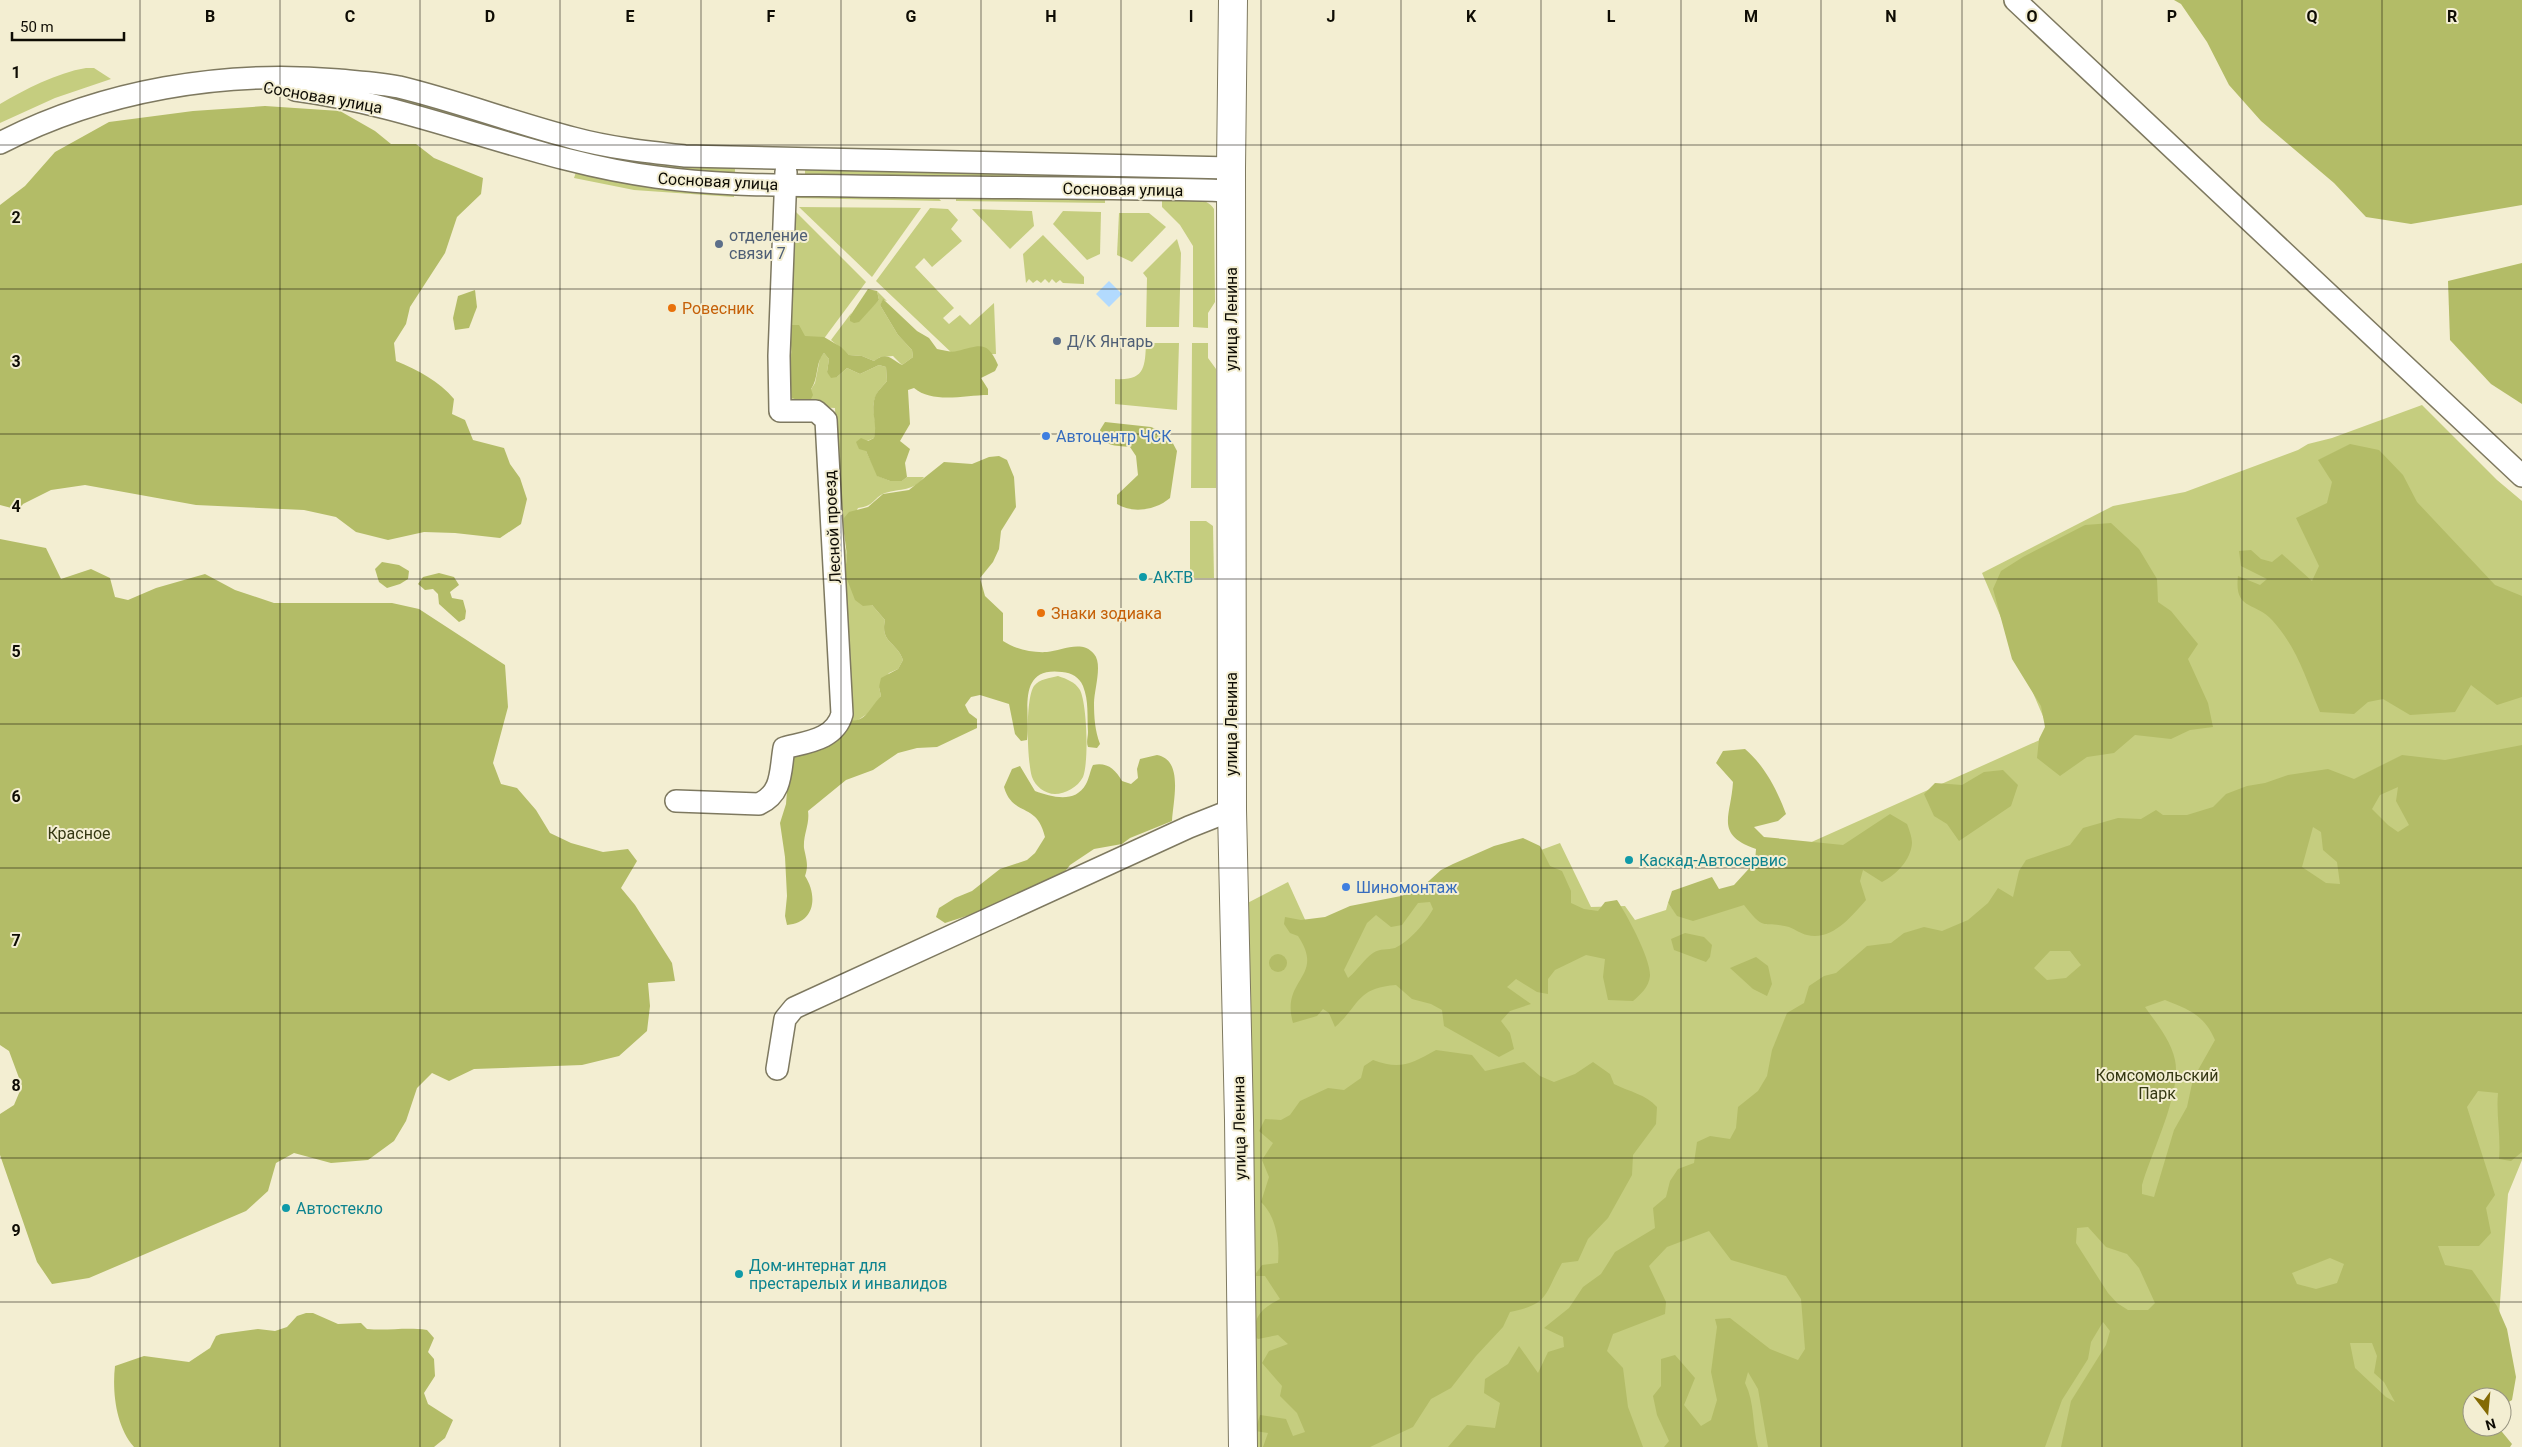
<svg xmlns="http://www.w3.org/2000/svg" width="2522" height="1447" viewBox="0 0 2522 1447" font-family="Roboto,sans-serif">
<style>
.green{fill:#c5cd7f}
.forest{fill:#b3bc67;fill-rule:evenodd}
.water{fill:#b2dafe}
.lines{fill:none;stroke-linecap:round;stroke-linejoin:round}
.minor-casing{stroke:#7e7960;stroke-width:24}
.major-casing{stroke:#7e7960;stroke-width:30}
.minor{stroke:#fff;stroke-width:21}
.major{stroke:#fff;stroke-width:28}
.grid{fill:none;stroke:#0e0c04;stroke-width:1;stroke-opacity:0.55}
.service-dot{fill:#5c6f8a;stroke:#f3eed2;stroke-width:2}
.food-dot{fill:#e8710a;stroke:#f3eed2;stroke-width:2}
.shop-dot{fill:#3f7fe0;stroke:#f3eed2;stroke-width:2}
.culture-dot{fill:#0f9aa8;stroke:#f3eed2;stroke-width:2}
.labels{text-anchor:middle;stroke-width:4;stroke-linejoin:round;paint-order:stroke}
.street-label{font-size:16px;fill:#0e0c04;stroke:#f3eed2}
.service-label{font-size:16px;fill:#4e5e75;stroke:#f3eed2;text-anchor:start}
.food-label{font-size:16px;fill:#c56008;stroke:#f3eed2;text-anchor:start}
.shop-label{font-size:16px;fill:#366cbe;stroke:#f3eed2;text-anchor:start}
.culture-label{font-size:16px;fill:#0d838f;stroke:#f3eed2;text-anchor:start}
.park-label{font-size:16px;fill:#353813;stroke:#f3eed2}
.grid-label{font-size:16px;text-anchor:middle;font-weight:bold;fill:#0e0c04;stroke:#f3eed2;stroke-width:4;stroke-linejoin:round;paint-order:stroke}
</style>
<rect width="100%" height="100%" fill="#f3eed2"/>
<g class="green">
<path d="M 86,68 L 94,68 L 111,79 L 55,98 L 0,123 L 0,104 C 26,89 56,73 86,68 Z"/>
<polygon points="396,95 568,145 566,153 394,102"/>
<polygon points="635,158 735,167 735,175 634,165"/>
<polygon points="805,169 1104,172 1104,179 805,177"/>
<polygon points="576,172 734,191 734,197 634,190 574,178"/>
<polygon points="795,192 936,195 941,201 795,198"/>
<polygon points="956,196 1105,196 1105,203 956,201"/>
<path d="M 1162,197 C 1177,198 1205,194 1214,209 L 1215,302 L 1208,313 L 1208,328 L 1193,327 L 1193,246 L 1180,225 L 1162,207 Z"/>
<polygon points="799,207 921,208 872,277"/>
<polygon points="930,208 948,209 958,220 951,229 962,241 932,267 924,258 915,267 954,308 943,318 949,324 960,315 970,325 994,303 996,354 954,355 876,281"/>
<polygon points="793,209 866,282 782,395"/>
<polygon points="972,209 1032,211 1034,226 1010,249"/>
<polygon points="1063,211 1101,212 1100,254 1087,260 1053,224"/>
<polygon points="1119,213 1149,213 1166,227 1132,262 1117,255"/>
<polygon points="1043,235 1084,277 1084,284 1063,283 1060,280 1056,283 1052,279 1049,283 1045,279 1041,283 1037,280 1033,283 1029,279 1026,283 1023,254"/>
<polygon points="1177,239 1181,253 1179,327 1146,327 1147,278 1143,273"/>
<polygon points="877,291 887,301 883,300 880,305 898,335 912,350 913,357 902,365 893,356 880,357 874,361 862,356 849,355 831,340 852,312 850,316 868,310 879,300"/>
<path d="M 1146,343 L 1179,343 L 1177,410 L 1115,404 L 1115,379 C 1145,381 1145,367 1146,343 Z"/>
<polygon points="1192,343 1208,343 1208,358 1216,369 1216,488 1191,488"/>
<path d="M 824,353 L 829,359 L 827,372 L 837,377 L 847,368 L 860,374 L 879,365 L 886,367 L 887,381 C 883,386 877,391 875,398 C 870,410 879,426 874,438 L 867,441 L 866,451 L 878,476 L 890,481 L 902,481 L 907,477 L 924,477 C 913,492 901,488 885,493 C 874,497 875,506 858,508 L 843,537 L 847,555 L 845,574 L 885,620 C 880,643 896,641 903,660 L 898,669 L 889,673 L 879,687 L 881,696 L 870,712 L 855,722 L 847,720 L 835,408 L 784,405 L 789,397 L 803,402 L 815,383 L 820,358 Z"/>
<polygon points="2422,405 2497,480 2522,501 2522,1160 2508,1194 2493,1397 2472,1397 2472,1427 2490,1447 1243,1447 1234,910 1288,882 1312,935 1560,843 1591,907 1625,906 1635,920 1666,910 1668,903 1678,916 1773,876 1767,862 2051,735 1982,573 2113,506 2185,492 2298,450 2308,444 2332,438"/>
<polygon points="1190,521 1206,521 1213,526 1214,578 1190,578"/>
<path d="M 1058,676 C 1067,679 1075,682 1080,690 C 1087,704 1089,762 1083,777 C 1078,787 1065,794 1055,794 C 1045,794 1035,786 1032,777 C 1027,761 1025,699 1034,686 C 1039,679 1050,678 1058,676 Z"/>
</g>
<g class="forest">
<polygon points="2174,0 2522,0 2522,205 2411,224 2366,217 2334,183 2261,121 2229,85 2207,42 2181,4"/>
<path d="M 265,106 L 340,111 L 375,131 L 391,144 L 416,144 L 434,158 L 483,178 L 481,194 L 457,217 L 445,253 L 410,307 L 406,324 L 394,343 L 396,361 C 418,370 439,381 454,399 L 452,414 L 465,420 L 473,440 L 504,448 L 510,464 L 520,478 L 527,499 L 521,524 L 500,538 L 455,533 L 424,532 L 388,540 L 356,532 L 336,517 L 304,510 L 196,505 L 85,485 L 51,490 L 23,504 L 19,510 L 0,505 L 0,205 L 25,186 L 55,152 L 109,122 L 193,111 Z"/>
<polygon points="2522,263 2522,404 2491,384 2450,340 2448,281"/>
<polygon points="868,289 877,291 879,300 859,322 854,323 850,321 850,316"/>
<polygon points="475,290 477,307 469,328 455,330 453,318 458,296"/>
<path d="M 883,299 L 917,331 L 929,338 L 937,349 C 943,350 951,353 957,351 C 979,346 987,339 998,365 L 995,371 L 981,378 L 988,389 L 988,395 C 965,395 933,404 914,388 L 908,390 L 910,424 L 900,441 L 910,449 L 905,463 L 907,477 L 902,481 L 890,481 L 877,476 L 866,451 L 859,449 L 856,442 L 861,438 L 868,441 L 874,438 C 878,425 870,410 875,397 C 877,391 883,386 887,381 L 886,367 L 879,365 L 860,374 L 847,368 L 837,377 L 831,378 L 827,372 L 829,359 L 824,353 C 815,363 819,378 811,389 L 813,395 L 810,401 L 803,402 L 789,397 L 786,371 L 792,352 L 789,331 L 792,325 L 799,325 L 805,336 L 824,337 L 841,347 L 849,355 L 862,356 L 874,361 C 887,351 891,359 902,365 L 913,357 L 912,350 L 898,335 L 880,305 Z"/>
<path d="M 1105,422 L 1151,427 L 1168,434 L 1177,451 L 1170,498 C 1156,510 1133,514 1117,504 L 1117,495 L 1138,475 L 1136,456 L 1130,447 C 1114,445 1104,448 1100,430 Z"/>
<path d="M 2350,444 L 2379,450 L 2403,475 L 2417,502 L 2495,585 L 2522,596 L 2522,697 L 2497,705 L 2471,685 L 2455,712 L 2410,715 L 2383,699 L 2368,702 L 2354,714 L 2320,712 C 2305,677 2298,649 2272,620 C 2255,601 2234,611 2238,576 L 2260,585 L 2267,579 L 2241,566 L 2239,551 L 2251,550 L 2261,559 L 2272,562 L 2282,554 L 2312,581 L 2319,566 L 2296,518 L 2327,503 L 2332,482 L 2318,460 Z"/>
<path d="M 999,456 L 1007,460 L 1014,477 L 1016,507 L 1001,531 L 999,549 L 993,562 L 980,578 L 985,596 L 1003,613 L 1003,641 C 1015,649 1032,653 1047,652 C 1061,651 1082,639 1094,654 C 1103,664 1094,690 1094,703 C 1094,717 1095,731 1100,744 L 1097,748 L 1088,747 C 1086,742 1088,737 1088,732 C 1087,716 1089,701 1083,686 C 1079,677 1072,673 1062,672 C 1015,666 1031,714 1027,740 L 1021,741 L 1015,734 L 1009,704 L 980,695 L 971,697 L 965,705 L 969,713 L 977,719 L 977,728 L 937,747 L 917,748 L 898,753 L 873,770 L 846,780 L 808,811 C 810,824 803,835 804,848 C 806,859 809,864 805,876 C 818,896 815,923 787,925 L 785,916 L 787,896 L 785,857 L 780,823 L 786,804 L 790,754 L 847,720 C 866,724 870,707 881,696 L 879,687 L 881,678 L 898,669 L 903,660 C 896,641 880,643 885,620 L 872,605 L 863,606 L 855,600 L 845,574 L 847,555 L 843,526 L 844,518 L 849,512 L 868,507 L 883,494 L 909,490 L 944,462 L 972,464 L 989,457 Z"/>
<polygon points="2111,523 2139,549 2157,579 2158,602 2171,611 2198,644 2188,659 2208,703 2213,727 2190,730 2171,739 2135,735 2114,753 2087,757 2060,776 2037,758 2039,739 2045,727 2041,706 2012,659 1993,589 2001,571 2023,557 2085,525"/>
<polygon points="0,539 46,548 61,579 91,569 110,578 115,597 128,600 156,588 205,574 235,590 274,603 392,603 419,609 505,665 508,707 493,763 501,784 517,788 536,810 550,833 571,843 603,852 628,849 637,861 621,888 635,905 672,963 675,981 648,983 650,1006 647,1031 619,1056 582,1065 474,1069 449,1081 432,1073 417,1088 406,1121 394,1141 368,1160 331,1163 294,1153 276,1163 268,1191 246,1211 89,1278 52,1284 37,1262 0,1155 0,1114 14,1105 22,1086 9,1051 0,1045"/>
<polygon points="382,562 399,565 409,571 408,579 400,584 387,588 379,582 375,569"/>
<polygon points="439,573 454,577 459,585 450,592 452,598 463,600 466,611 465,619 459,622 439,604 438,594 433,589 425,590 418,584 423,577"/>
<path d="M 2522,745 L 2522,1152 L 2511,1161 L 2499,1159 C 2501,1136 2496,1115 2498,1093 L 2478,1091 L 2467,1107 L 2495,1195 L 2486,1208 L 2491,1233 L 2479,1246 L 2438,1246 L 2445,1265 L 2472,1270 L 2497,1306 L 2507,1329 L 2516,1377 L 2512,1400 L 2502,1406 L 2502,1397 L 2472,1397 L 2472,1427 L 2498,1427 L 2512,1444 L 2510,1447 L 2061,1447 L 2071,1401 L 2106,1345 L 2110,1331 L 2103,1322 L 2091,1342 L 2088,1359 L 2062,1400 L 2045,1447 L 1768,1447 L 1758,1389 L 1748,1372 L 1745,1383 C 1755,1403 1752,1425 1758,1447 L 1664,1447 L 1669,1441 L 1657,1415 L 1653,1396 L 1661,1386 L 1661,1359 L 1675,1355 L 1695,1378 L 1684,1405 L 1701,1426 L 1711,1420 L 1717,1400 L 1711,1372 L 1717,1327 L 1715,1319 L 1730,1318 L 1770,1349 L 1798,1360 L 1805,1349 L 1801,1299 L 1786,1276 L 1731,1260 L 1709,1231 L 1667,1247 L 1649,1266 L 1666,1302 L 1665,1314 L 1613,1334 L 1607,1351 L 1623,1368 L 1628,1407 L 1643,1447 L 1448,1447 L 1467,1425 L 1495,1428 L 1500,1403 L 1484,1393 L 1485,1379 L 1508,1364 L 1519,1346 L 1538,1373 L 1548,1352 L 1564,1347 L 1563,1337 L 1544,1328 L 1569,1308 L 1583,1287 L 1601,1274 L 1615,1252 L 1655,1228 L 1653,1208 L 1666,1197 L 1670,1181 L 1678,1169 L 1694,1163 L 1697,1142 L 1710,1136 L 1730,1139 L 1736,1128 L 1738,1107 L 1758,1091 L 1767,1076 L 1772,1050 L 1787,1013 L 1804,1003 L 1809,986 L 1824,976 L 1836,973 L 1867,946 L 1891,943 L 1904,933 L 1924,927 L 1942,931 L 1968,920 L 1988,903 L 1998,888 L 2013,897 L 2019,871 L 2026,860 L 2070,845 L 2083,828 L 2118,818 L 2141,819 L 2156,810 L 2163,815 L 2187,815 L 2213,807 L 2226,794 L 2247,786 L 2265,783 L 2288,775 L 2328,769 L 2354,779 L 2402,755 L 2445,760 ZM 2398,787 L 2396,801 L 2409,825 L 2398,832 L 2388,825 L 2372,809 L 2380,795 ZM 2313,827 L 2321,832 L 2323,850 L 2337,862 L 2340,884 L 2326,883 L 2302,867 ZM 2050,951 L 2070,951 L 2081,965 L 2066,978 L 2047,980 L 2034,968 ZM 2165,1000 C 2190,1010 2204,1015 2215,1040 L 2193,1079 L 2187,1107 L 2174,1130 L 2154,1197 L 2142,1194 L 2142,1185 C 2151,1153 2182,1092 2175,1060 C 2171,1040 2156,1023 2145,1007 ZM 2088,1227 L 2106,1247 L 2127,1254 L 2139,1268 L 2155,1303 L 2148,1310 L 2128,1310 L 2117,1303 L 2108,1293 L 2076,1243 L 2077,1228 ZM 2330,1258 L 2344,1264 L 2337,1283 L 2316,1289 L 2297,1284 L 2292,1273 ZM 2350,1343 L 2372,1343 L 2377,1356 L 2374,1373 L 2384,1382 L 2395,1402 L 2386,1397 L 2355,1368 Z"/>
<path d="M 1745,749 C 1765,766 1777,790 1786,814 L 1778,821 L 1754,827 L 1764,837 L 1843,845 L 1890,814 L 1907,824 C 1909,829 1912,837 1912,843 C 1911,860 1896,875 1882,882 L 1863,870 L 1860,881 L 1866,900 C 1851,917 1832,941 1807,935 C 1801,934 1795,929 1789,927 C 1761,920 1766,933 1744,905 L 1693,921 L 1677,916 L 1668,903 L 1672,891 L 1712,877 L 1719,889 L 1734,885 L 1755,862 L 1756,849 C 1714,834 1731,817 1733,782 L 1716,763 L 1723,751 Z"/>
<path d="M 1157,755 C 1184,760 1173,801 1172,821 L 1130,838 L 1122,844 L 1094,849 L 1070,865 L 1063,874 L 982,911 L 945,923 L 936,917 L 939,908 L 955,898 L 972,891 L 1000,869 L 1027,860 L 1035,853 L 1045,837 C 1037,801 1013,818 1004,787 L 1012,769 L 1020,766 L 1035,791 C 1052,797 1075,804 1086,784 C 1089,779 1090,771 1093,765 C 1107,762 1115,769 1122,781 L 1131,784 L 1138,778 L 1137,769 L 1140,759 Z"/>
<polygon points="2003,770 2018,785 2011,806 1959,841 1947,824 1934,816 1924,794 1935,783 1962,785 1984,772"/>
<path d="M 1523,838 L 1540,846 L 1550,866 L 1562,871 L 1571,891 L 1571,903 L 1584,909 L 1598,911 L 1605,902 L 1617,900 C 1626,913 1651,959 1650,976 C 1649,987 1640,995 1633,1001 L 1608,1000 L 1603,977 L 1605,959 L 1586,955 L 1555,970 L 1548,979 L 1548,994 L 1537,992 L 1516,979 L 1507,987 L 1531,1004 L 1510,1011 L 1501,1021 L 1510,1033 L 1514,1049 L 1499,1057 L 1444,1026 L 1442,1010 L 1431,1004 L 1412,999 L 1396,985 C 1356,988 1361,1004 1335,1027 L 1329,1013 L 1323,1009 L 1317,1016 L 1293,1023 C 1280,978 1326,978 1298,936 L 1290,933 L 1284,924 L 1285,917 L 1301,920 L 1325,917 L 1350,906 L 1401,896 L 1420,889 L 1441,870 L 1453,864 L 1494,846 ZM 1430,902 L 1433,909 C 1425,923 1410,941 1395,948 C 1388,950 1380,948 1373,953 C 1364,959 1357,971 1348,978 L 1344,970 L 1367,923 L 1376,915 L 1391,927 L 1402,925 L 1418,903 Z"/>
<polygon points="1685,933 1704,937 1712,945 1710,957 1706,962 1674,950 1671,939"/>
<circle cx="1278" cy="963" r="9"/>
<polygon points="1756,957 1768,966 1772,984 1767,996 1753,989 1730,968"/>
<path d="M 1436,1050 L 1472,1055 L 1485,1071 L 1524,1062 L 1540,1076 L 1554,1082 L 1575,1074 L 1593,1062 L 1610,1074 L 1614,1084 C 1630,1092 1645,1094 1657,1107 L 1656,1124 L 1633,1155 L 1632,1175 L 1608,1218 L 1588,1239 L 1578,1261 L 1562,1263 C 1544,1294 1550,1304 1510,1312 L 1503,1327 L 1476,1356 L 1451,1388 L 1431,1399 L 1413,1427 L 1370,1447 L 1263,1447 L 1268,1433 L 1255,1431 L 1260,1415 L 1286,1419 L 1293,1436 L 1305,1432 L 1297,1413 L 1280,1396 L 1282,1386 L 1262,1363 L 1269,1351 L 1288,1344 L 1278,1335 L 1258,1339 L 1253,1335 C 1256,1314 1261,1309 1280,1299 L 1265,1276 L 1254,1276 L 1262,1265 L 1278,1263 C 1280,1242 1276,1216 1261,1202 L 1269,1177 L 1262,1160 L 1273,1143 L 1259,1131 L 1265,1119 L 1281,1120 L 1290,1115 L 1300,1101 L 1328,1088 L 1344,1090 L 1361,1078 L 1364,1066 L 1373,1060 C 1400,1070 1411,1064 1436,1050 Z"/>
<path d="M 306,1313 L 313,1313 L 338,1324 L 361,1323 L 367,1329 C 388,1331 406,1327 427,1330 L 434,1338 L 428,1352 L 434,1359 L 435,1376 L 424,1393 L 428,1404 L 453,1420 L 445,1438 L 434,1447 L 134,1447 C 116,1427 112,1392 115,1366 L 144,1356 L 189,1362 L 210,1348 L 216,1336 L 221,1334 L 258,1329 L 275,1331 L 287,1327 L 297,1316 Z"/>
</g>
<polygon class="water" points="1109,281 1122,294 1109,307 1096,294"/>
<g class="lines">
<g class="minor-casing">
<g id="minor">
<polyline points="2015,0 2522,476"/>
<path d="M 295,90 C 418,106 533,161 656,177 C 720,186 786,185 851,186 C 978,188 1105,187 1232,191"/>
<path d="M 0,143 C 103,90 224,70 338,80 C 358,82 379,83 399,87 C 457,101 515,123 573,138 C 610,148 648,152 685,156 L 1231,168"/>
<path d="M 676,801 L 759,804 C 783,793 780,771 784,748 C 806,742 835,740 842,714 L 826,420 L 816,411 L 780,411 L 779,356 L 786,172"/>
<polyline points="777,1069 785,1019 794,1008 1189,827 1232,810"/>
</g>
</g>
<g class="major-casing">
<polyline id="major" points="1233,0 1231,168 1232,810 1239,1120 1243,1447"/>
</g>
<use href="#minor" class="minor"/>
<use href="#major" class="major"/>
</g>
<path class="grid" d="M 140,0 L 140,1447M 280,0 L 280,1447M 420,0 L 420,1447M 560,0 L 560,1447M 701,0 L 701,1447M 841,0 L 841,1447M 981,0 L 981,1447M 1121,0 L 1121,1447M 1261,0 L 1261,1447M 1401,0 L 1401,1447M 1541,0 L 1541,1447M 1681,0 L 1681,1447M 1821,0 L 1821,1447M 1962,0 L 1962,1447M 2102,0 L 2102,1447M 2242,0 L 2242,1447M 2382,0 L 2382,1447M 0,145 L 2522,145M 0,289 L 2522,289M 0,434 L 2522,434M 0,579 L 2522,579M 0,724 L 2522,724M 0,868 L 2522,868M 0,1013 L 2522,1013M 0,1158 L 2522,1158M 0,1302 L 2522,1302"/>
<g class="service-dot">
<circle cx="719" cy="244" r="5"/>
<circle cx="1057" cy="341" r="5"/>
</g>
<g class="food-dot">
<circle cx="672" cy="308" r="5"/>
<circle cx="1041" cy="613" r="5"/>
</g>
<g class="shop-dot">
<circle cx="1046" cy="436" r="5"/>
<circle cx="1346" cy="887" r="5"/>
</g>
<g class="culture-dot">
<circle cx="1143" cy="577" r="5"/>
<circle cx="1629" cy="860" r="5"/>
<circle cx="286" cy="1208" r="5"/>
<circle cx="739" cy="1274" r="5"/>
</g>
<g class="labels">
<g class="street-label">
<text transform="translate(323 97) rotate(10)" y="6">Сосновая улица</text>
<text transform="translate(718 181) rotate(3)" y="6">Сосновая улица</text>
<text transform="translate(1123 189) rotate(1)" y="6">Сосновая улица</text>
<text transform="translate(1231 319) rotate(-90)" y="6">улица Ленина</text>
<text transform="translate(832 527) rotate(-93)" y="6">Лесной проезд</text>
<text transform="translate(1231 724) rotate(-90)" y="6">улица Ленина</text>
<text transform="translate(1239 1128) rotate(-91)" y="6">улица Ленина</text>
</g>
<g class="service-label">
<text x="729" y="241">отделение<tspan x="729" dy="18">связи 7</tspan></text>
<text x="1067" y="347">Д/К Янтарь</text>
</g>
<g class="food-label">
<text x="682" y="314">Ровесник</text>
<text x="1051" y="619">Знаки зодиака</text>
</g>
<g class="shop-label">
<text x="1056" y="442">Автоцентр ЧСК</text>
<text x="1356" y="893">Шиномонтаж</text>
</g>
<g class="culture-label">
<text x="1153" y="583">АКТВ</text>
<text x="1639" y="866">Каскад-Автосервис</text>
<text x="296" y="1214">Автостекло</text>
<text x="749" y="1271">Дом-интернат для<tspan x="749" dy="18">престарелых и инвалидов</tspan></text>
</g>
<g class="park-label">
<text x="79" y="839">Красное</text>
<text x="2157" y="1081">Комсомольский<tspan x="2157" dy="18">Парк</tspan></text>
</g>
</g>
<g class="grid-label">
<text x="210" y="22">B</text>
<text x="350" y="22">C</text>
<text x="490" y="22">D</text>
<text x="630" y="22">E</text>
<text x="771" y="22">F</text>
<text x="911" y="22">G</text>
<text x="1051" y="22">H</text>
<text x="1191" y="22">I</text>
<text x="1331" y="22">J</text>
<text x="1471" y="22">K</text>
<text x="1611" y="22">L</text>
<text x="1751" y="22">M</text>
<text x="1891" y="22">N</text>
<text x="2032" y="22">O</text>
<text x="2172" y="22">P</text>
<text x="2312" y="22">Q</text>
<text x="2452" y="22">R</text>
<text x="16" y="78">1</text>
<text x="16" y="223">2</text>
<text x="16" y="367">3</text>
<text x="16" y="512">4</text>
<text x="16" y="657">5</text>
<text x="16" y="802">6</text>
<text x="16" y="946">7</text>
<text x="16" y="1091">8</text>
<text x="16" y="1236">9</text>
</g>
<g transform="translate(2487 1412) rotate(164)"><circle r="24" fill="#f3eed2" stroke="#979480"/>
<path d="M0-4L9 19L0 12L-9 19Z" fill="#846a04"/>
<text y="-8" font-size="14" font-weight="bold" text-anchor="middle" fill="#0e0c04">N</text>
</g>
<path d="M12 32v8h112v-8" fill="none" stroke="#0e0c04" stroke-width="2.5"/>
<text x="20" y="32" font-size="15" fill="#0e0c04" stroke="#f3eed2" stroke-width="4" paint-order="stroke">50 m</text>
</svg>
